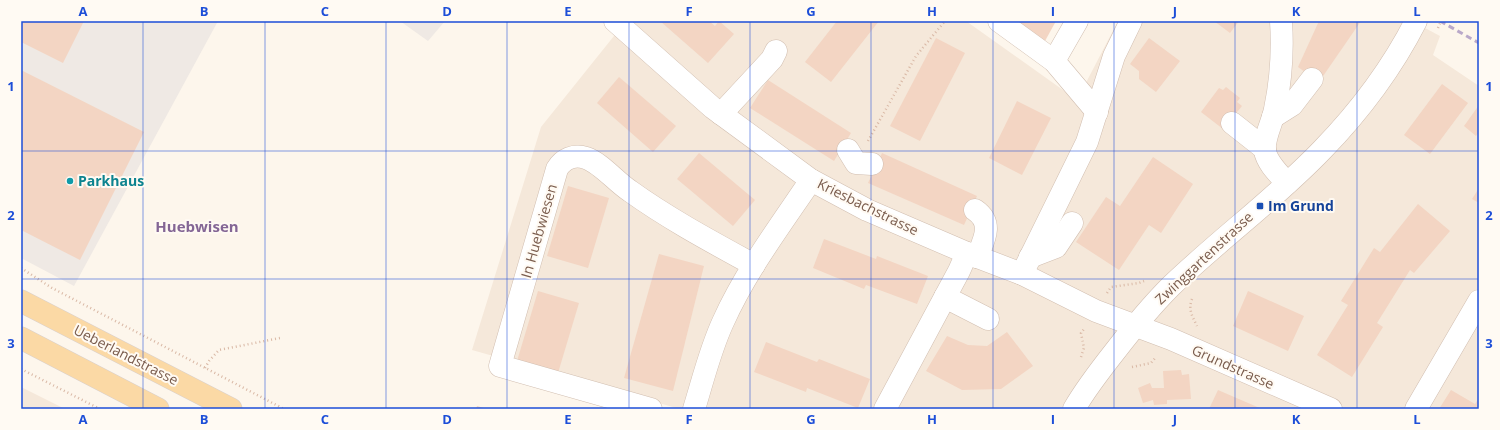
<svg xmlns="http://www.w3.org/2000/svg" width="1500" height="430" viewBox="0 0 1500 430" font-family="'Open Sans',sans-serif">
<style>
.residential{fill:#f5e8da}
.industrial{fill:#efe9e4}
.building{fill:#f3d5c3}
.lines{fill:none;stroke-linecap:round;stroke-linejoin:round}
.minor-casing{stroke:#d1beb0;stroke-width:23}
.major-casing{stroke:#dad1cd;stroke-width:23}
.path{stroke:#d9b8a5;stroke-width:2.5;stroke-dasharray:1 3;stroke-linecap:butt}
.minor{stroke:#fff;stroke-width:22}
.major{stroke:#fbd9a5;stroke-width:22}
.rail{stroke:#b9a8c9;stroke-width:3;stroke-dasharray:6 4;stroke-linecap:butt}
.grid{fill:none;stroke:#1d4ed8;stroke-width:1;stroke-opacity:0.55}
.culture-dot{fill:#0f9aa8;stroke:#fffaf3;stroke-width:1.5}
.transit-dot{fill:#1a4fb4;stroke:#fffaf3;stroke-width:1.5}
.labels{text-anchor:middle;stroke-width:4;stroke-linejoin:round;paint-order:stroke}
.culture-label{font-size:14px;font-weight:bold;fill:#0d838f;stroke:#fffaf3;text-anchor:start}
.transit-label{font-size:14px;font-weight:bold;fill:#164399;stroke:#fffaf3;text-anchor:start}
.street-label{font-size:14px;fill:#7a5c4d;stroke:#fffaf3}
.neighbourhood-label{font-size:15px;font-weight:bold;fill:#846695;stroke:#fffaf3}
.neatline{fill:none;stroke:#1d4ed8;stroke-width:1.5}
.grid-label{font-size:13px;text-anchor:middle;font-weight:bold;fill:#1d4ed8}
</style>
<rect width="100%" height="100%" fill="#fdf6ec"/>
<g class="residential">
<polygon points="626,21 966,21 1077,100 1118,21 1412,21 1440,36 1433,55 1479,86 1479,409 680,409 472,350 541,127"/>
<polygon points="21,387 65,409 21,409"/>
</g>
<g class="industrial">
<polygon points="21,21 218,21 74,286 21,258"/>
<polygon points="400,21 445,21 428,41"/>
</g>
<g class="building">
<polygon points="21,21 84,21 63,63 21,42"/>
<polygon points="660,21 709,21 715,26 719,21 734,34 708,63"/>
<polygon points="837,21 879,21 831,82 805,62"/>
<polygon points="1018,21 1056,21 1045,41 1016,25"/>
<polygon points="1214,21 1239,21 1230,33"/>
<polygon points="1319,21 1361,21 1319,82 1298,67"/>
<polygon points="936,38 965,53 920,141 890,126"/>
<polygon points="1149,38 1180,61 1156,92 1139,79 1139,71 1130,64"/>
<polygon points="21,70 144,132 80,260 21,230"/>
<polygon points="619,77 676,126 653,152 597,103"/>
<polygon points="768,80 851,133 834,161 750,108"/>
<polygon points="1442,84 1468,103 1430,154 1404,135"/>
<polygon points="1226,87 1240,98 1237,102 1242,106 1223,129 1201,112 1219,88 1223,90"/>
<polygon points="1017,101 1051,118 1022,175 989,158"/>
<polygon points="1479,105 1479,132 1476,136 1464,126"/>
<polygon points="699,153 755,200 733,226 677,179"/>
<polygon points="882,153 977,196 964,225 868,183"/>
<polygon points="1153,157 1193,184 1161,233 1149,225 1119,270 1076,242 1106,197 1120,206"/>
<polygon points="568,186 609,198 588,268 547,256"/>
<polygon points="1479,188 1479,203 1472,199"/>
<polygon points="1418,204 1450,231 1414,273 1410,270 1377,323 1383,327 1352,377 1317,355 1348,305 1341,301 1374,248 1380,252"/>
<polygon points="824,239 876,259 877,256 928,276 917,304 866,285 864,289 813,268"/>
<polygon points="659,254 704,266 673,391 624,378"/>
<polygon points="538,291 579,303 558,373 517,361"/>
<polygon points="1248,291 1304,316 1288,351 1233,326"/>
<polygon points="1007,332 1033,366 1001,389 962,390 926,371 947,336 968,345 987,346"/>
<polygon points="766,342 817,362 819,359 870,379 858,408 807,388 806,392 754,372"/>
<polygon points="1181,370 1182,375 1189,374 1191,399 1167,400 1167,404 1154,405 1153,400 1143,403 1138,388 1150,383 1152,388 1164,388 1163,371"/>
<polygon points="1218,390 1262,409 1209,409"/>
<polygon points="1451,390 1475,404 1479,398 1479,409 1439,409"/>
<polygon points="477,406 487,409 476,409"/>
</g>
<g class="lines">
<g class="minor-casing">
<g id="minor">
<polyline points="615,21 713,108 811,180 867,210 967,253 1022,274 1096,311 1171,339 1331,409"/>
<polyline points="999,21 1054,61 1097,112"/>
<path d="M 1281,21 C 1283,51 1281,80 1275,109 C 1273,121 1263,139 1265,151 C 1267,163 1279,174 1287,183"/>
<polyline points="1054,61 1077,21"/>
<polyline points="721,114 772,59 776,51"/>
<polyline points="1273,117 1292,105 1312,79"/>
<polyline points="1232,123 1265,149"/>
<polyline points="848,150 856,163 872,164"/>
<path d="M 975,210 C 994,223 984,240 977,257"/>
<polyline points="1030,257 1056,247 1072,223"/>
<polyline points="1022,274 1087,142 1114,56 1131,21"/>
<polyline points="945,297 988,319"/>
<path d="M 651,409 L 500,366 L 557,169 C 563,159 574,154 586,158 C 601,163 616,182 630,191 C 669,219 712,242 754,265"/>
<path d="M 694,409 C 703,380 710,350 723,322 C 746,271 780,226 811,180"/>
<polyline points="885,409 959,271 967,253"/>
<path d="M 1074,409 C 1086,388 1101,369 1116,350 C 1133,328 1151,306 1171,286 C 1220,239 1275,199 1322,150 C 1359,112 1392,68 1416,21"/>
<polyline points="1416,409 1479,301"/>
</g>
</g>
<g class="major-casing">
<g id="major">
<polyline points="21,301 231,409"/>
<polyline points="21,338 158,409"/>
</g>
</g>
<g class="path">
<polyline points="1438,28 1441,21"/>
<polyline points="868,141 916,56 945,21"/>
<polyline points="21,268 52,288 284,409"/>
<polyline points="1107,293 1111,287 1139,283 1144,281"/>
<path d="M 1192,299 C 1188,309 1192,316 1197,326"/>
<polyline points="1081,357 1084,348 1081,333 1084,329"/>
<polyline points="1132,367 1151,363 1156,357"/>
<polyline points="205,368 209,361 219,350 280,338"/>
<polyline points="21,369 100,409"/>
</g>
<use href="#minor" class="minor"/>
<use href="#major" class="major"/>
<polyline class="rail" points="1440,21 1479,43"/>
</g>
<path class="grid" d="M 143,21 L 143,409M 265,21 L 265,409M 386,21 L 386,409M 507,21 L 507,409M 629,21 L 629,409M 750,21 L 750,409M 871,21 L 871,409M 993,21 L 993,409M 1114,21 L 1114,409M 1235,21 L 1235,409M 1357,21 L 1357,409M 21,151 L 1479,151M 21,279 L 1479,279"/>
<circle class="culture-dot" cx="70" cy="181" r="4"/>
<rect class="transit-dot" x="1256" y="202" width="8" height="8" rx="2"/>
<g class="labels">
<g class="culture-label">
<text x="78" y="186">Parkhaus</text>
</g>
<g class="transit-label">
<text x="1268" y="211">Im Grund</text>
</g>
<g class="street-label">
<text transform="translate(868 207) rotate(26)" y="5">Kriesbachstrasse</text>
<text transform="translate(539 231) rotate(-74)" y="5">In Huebwiesen</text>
<text transform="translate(1204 258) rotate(-43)" y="5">Zwinggartenstrasse</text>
<text transform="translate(126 355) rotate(27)" y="5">Ueberlandstrasse</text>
<text transform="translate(1233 367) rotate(24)" y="5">Grundstrasse</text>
</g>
<g class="neighbourhood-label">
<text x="197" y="232">Huebwisen</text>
</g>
</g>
<rect width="1500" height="430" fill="none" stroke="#fffaf3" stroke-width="44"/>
<rect x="22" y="22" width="1456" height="386" class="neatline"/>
<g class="grid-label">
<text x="83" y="16">A</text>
<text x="204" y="16">B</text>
<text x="325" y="16">C</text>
<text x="447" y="16">D</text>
<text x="568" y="16">E</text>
<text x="689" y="16">F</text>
<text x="811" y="16">G</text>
<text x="932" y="16">H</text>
<text x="1053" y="16">I</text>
<text x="1175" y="16">J</text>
<text x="1296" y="16">K</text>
<text x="1417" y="16">L</text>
<text x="11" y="91">1</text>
<text x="1489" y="91">1</text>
<text x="11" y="220">2</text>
<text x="1489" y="220">2</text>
<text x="11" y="348">3</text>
<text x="1489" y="348">3</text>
<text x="83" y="424">A</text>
<text x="204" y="424">B</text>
<text x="325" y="424">C</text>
<text x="447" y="424">D</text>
<text x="568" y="424">E</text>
<text x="689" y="424">F</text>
<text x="811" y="424">G</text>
<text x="932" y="424">H</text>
<text x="1053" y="424">I</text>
<text x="1175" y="424">J</text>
<text x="1296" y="424">K</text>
<text x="1417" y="424">L</text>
</g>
</svg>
